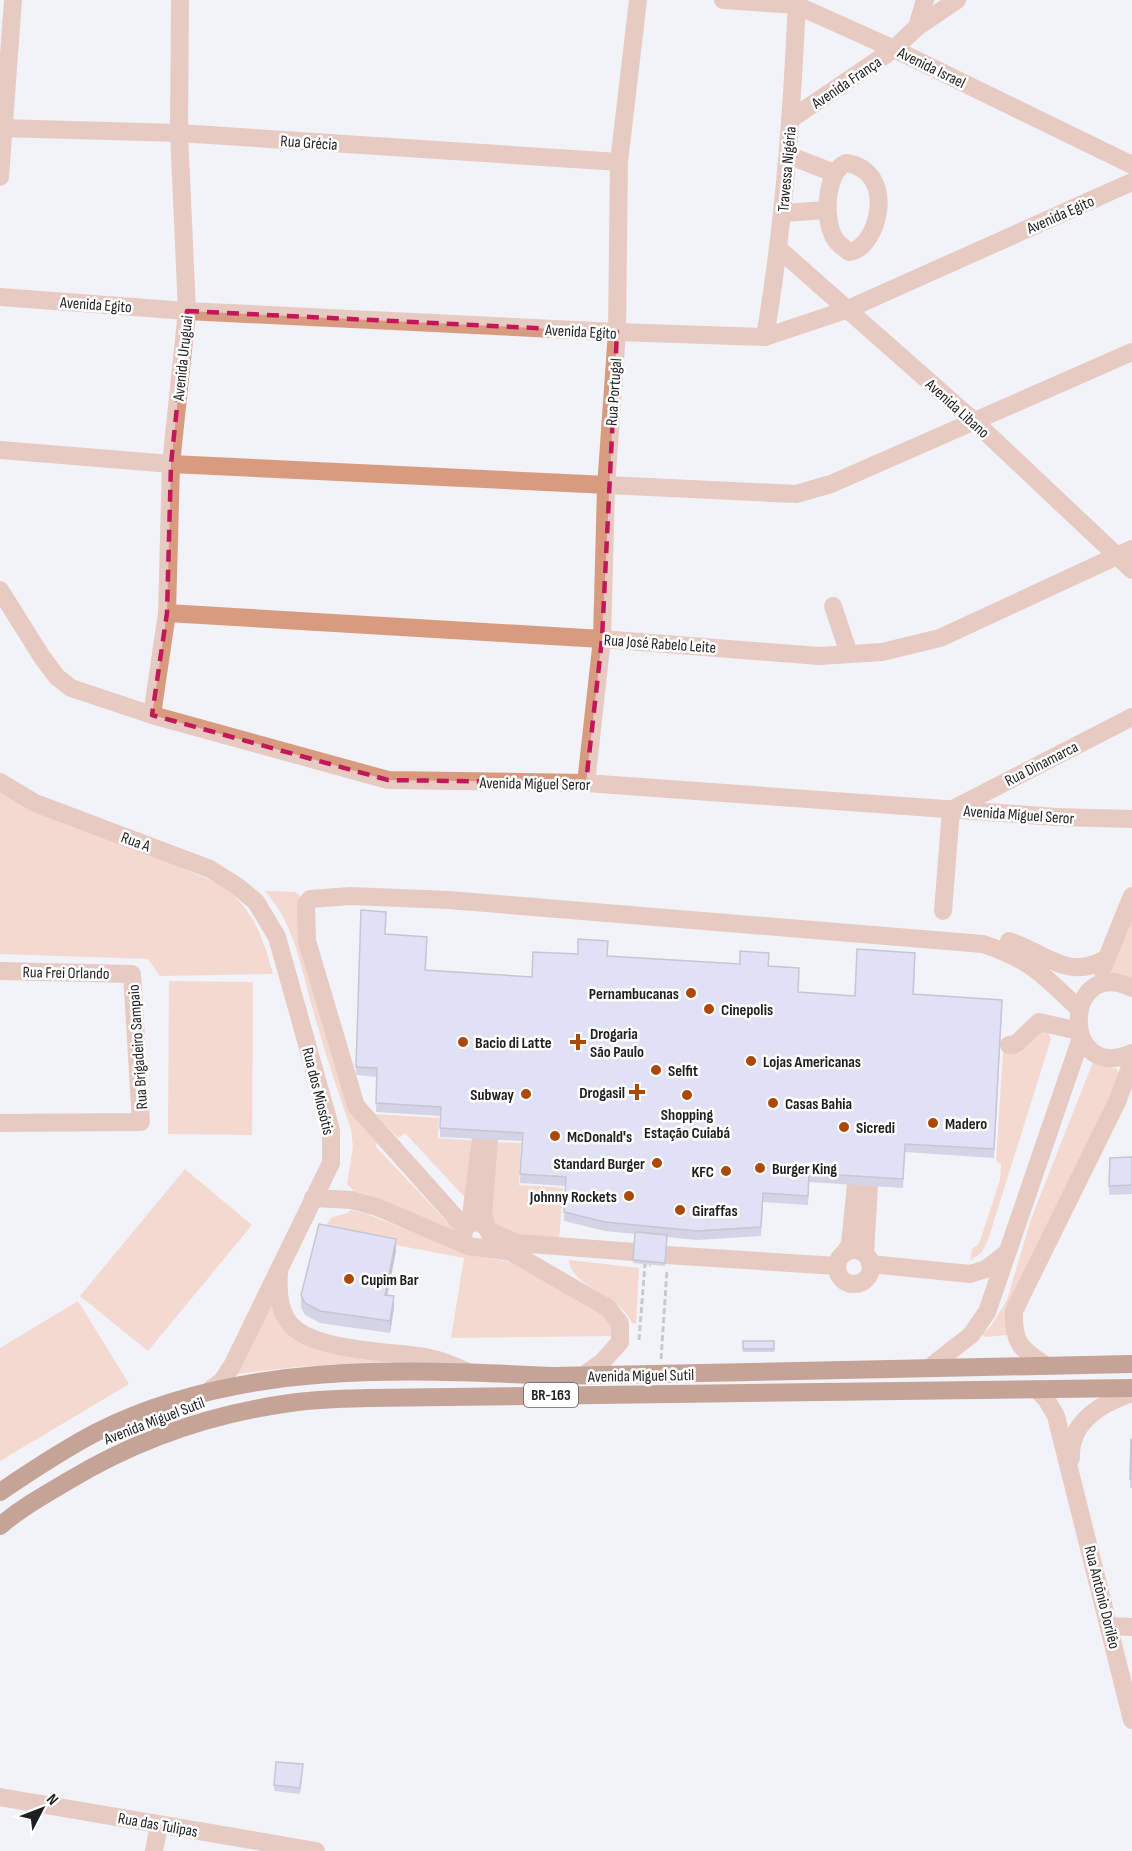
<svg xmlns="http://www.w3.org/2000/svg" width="1132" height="1851" viewBox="0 0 1132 1851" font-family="'Sofia Sans Condensed',sans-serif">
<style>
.green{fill:#f6ba9e}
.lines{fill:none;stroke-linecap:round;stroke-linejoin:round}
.path{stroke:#95959a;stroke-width:3;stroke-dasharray:6 3;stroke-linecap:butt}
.minor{stroke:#d99b7f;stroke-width:18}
.highway{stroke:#8e441d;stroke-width:18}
.wall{fill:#afafcf}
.shaded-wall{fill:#8f8fa9}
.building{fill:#ccccf1;stroke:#8f8fa9;stroke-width:1.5}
.marked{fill:none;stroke:#c2185b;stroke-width:4.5;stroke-dasharray:12 8;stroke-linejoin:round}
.poi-dot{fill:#ab4908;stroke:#fff;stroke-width:2}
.labels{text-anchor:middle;stroke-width:5;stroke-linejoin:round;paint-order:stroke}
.shield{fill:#fff;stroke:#626264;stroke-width:1.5}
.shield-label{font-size:15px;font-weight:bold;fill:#1f1f21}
.street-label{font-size:16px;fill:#1f1f21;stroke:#fff}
.poi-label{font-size:16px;font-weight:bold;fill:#1f1f21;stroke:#fff;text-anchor:start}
</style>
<rect width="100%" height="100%" fill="#f2f2f9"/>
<g class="green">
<path d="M 0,791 L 224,886 C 255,913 262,935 273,974 L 160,976 L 148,959 L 0,954 Z"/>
<path d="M 265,891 L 295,892 L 300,896 L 352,1107 L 380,1140 L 375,1146 L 448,1223 L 452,1219 L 457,1232 L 370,1195 L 354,1191 L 347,1184 L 353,1147 L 351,1129 C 337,1089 324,1050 313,1010 C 301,968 295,925 265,891 Z"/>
<polygon points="1132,919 1132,982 1110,975 1109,966"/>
<polygon points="169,981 253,982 252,1135 168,1134"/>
<polygon points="1042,1031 1048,1032 1051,1039 988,1240 982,1252 970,1261 972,1249 979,1244 1000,1180 1001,1164 996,1161 1003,1052 1020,1053"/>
<polygon points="1093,1062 1117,1069 1120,1076 1007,1335 985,1337 982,1334 991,1326 1007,1300 1031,1219"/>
<polygon points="375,1114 439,1118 438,1138 478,1141 471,1211 463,1210 469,1202 405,1133 398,1138"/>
<polygon points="493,1142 521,1143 519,1185 563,1188 559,1240 505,1233 490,1218"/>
<polygon points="185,1169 252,1225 148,1351 80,1296"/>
<polygon points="350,1210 367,1214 471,1255 515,1263 607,1316 615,1336 451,1338 464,1258 322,1231 332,1217 348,1213"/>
<path d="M 569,1260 L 639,1268 L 636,1324 L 632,1323 C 620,1295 571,1287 569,1260 Z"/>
<path d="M 273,1298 L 278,1317 L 408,1364 C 350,1362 295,1366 237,1374 Z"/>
<polygon points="78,1301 129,1384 0,1461 0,1348"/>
</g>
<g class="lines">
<g class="path">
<polyline points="639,1340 645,1264 651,1265"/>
<polyline points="661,1359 667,1270"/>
</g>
<g class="minor">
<polyline points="723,0 796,5 894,49 1132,165"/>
<polyline points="917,27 925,0"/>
<polyline points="791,119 894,49 917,27 957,0"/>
<polyline points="0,128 179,133 619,162"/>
<polyline points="788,155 834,173"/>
<path d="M 846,163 C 899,171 878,249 849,252 C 844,248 838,244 835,239 C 823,221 825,172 846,163 Z"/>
<polyline points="0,177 13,0"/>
<polyline points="783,213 827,210"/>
<polyline points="780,250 975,422 1132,570"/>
<polyline points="0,297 187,311 617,332 765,337 846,310 1132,182"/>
<path d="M 765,337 C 784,225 792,113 797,0"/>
<polyline points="0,450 171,464 796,494 831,484 1132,352"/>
<polyline points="0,590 42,657 57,677 71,688 152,715 388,780 586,783 1056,817 1132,819"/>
<polyline points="833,606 849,654"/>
<polyline points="167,613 602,639 819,656 882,652 940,638 1132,549"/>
<polyline points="152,715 167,613 171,464 187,311 179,133 180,0"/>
<polyline points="0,782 35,803 210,869 237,886 256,902 277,937 331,1130 331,1163 232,1366 222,1381 209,1391"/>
<polyline points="586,783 602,639 606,487 617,332 619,162 638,0"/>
<polyline points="943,911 951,810 1132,717"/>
<path d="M 1009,941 C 1046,953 1068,982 1107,958"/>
<polyline points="1102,970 1132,896"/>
<polyline points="0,971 132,974 141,1122 0,1123"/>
<path d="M 1132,988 C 1062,954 1060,1085 1132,1053"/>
<polyline points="1009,1045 1016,1044 1039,1022 1079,1031"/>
<polyline points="313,1198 352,1200 377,1207 468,1246"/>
<polyline points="470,1223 481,1139 489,1140 483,1215 489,1233"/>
<path d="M 465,1228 L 356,1106 L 307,941 L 306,904 L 310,899 L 350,896 L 449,900 L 983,944 C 1031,960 1043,975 1079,1009"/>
<circle cx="854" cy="1267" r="17"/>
<polyline points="844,1254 850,1244 856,1185 869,1186 865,1254"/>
<polyline points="666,1255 837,1266"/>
<polyline points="870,1264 970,1274 986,1269 1007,1253"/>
<path d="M 279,1273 C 278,1288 278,1305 286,1318 C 305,1354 397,1350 434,1359 C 446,1362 457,1367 468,1372"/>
<path d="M 1045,1365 C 1020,1349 1013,1342 1014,1311 L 1117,1102 L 1132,1062"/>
<polyline points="930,1367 971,1335 987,1312 1081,1038"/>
<polyline points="584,1375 602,1362 620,1342 620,1323 608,1308 511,1252 468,1246 463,1239 464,1230 470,1223 479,1222 494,1233 517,1243 634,1252"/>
<polyline points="1036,1389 1046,1399 1056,1416 1132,1720"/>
<path d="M 1071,1458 C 1069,1421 1102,1403 1132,1393"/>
<polyline points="1111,1626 1132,1627"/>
<polyline points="0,1797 316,1851"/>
<polyline points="154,1851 159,1825"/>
</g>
<g class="highway">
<path d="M 0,1492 C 31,1471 64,1449 97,1432 C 237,1361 402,1369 554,1376 L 1132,1364"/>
<path d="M 0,1526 C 21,1508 44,1495 68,1481 C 136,1440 211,1414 290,1403 C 316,1399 342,1399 368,1398 L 1132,1388"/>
</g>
</g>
<g class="wall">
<polygon points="361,910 385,934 427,946 426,970 532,977 607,956 769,966 798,992 855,996 915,962 914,994 1002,1009 994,1158 905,1152 903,1188 809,1182 808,1205 763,1202 761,1236 697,1240 667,1237 665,1266 633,1263 635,1234 605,1231 564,1221 565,1186 520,1183 522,1141 440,1137 440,1116 376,1112 377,1077 356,1075"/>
<polygon points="1132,1157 1132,1194 1109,1195 1109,1186"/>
<polygon points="396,1251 387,1296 394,1308 390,1333 320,1323 305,1315 301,1307 301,1295"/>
<rect x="743" y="1341" width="31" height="11"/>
<polygon points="1131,1439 1132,1439 1132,1488 1130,1488"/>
<polygon points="303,1771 300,1794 274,1791 274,1785"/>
</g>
<g class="shaded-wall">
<polygon points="396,1239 396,1251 385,1307 385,1295"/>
<polygon points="394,1296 394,1308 390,1333 390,1321"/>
</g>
<g class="building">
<polygon points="361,910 386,912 385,934 427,937 425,970 532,977 533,952 578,954 578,939 608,941 607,956 740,964 740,951 769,953 768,966 799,968 798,992 855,996 857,949 915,953 913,994 1002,1000 994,1149 905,1144 903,1179 809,1173 808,1196 763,1193 761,1227 697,1231 605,1222 564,1212 566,1177 520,1174 523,1133 440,1128 441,1107 376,1103 377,1068 356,1067"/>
<polygon points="1132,1157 1132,1185 1109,1186 1110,1158"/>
<polygon points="319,1224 396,1239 385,1295 394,1296 390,1321 320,1311 305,1303 301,1295"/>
<polygon points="635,1232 667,1235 665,1263 633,1260"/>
<rect x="743" y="1341" width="31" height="8"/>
<polygon points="1131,1439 1132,1439 1132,1479 1130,1479"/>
<polygon points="276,1762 303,1764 300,1788 274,1785"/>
</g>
<path d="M0 0H1132V1851H0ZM 187,311 L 617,332 L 602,639 L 586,783 L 388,780 L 152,715 L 167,613 L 171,464 Z" fill="#f2f2f9" fill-opacity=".55" fill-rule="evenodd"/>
<path class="marked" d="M 187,311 L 617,332 L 602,639 L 586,783 L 388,780 L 152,715 L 167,613 L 171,464 Z"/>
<g class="poi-dot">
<circle cx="691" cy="993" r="6"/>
<circle cx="709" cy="1009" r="6"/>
<circle cx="463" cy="1042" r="6"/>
<path d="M575 1033h6v6h6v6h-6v6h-6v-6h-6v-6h6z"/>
<circle cx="751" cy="1061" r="6"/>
<circle cx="656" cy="1070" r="6"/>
<path d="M634 1083h6v6h6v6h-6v6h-6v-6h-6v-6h6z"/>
<circle cx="526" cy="1094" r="6"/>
<circle cx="687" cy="1095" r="6"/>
<circle cx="773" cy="1103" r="6"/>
<circle cx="933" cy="1123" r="6"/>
<circle cx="844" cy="1127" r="6"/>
<circle cx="555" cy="1136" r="6"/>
<circle cx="657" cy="1163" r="6"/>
<circle cx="760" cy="1168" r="6"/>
<circle cx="726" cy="1171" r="6"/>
<circle cx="629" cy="1196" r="6"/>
<circle cx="680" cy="1210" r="6"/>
<circle cx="349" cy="1279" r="6"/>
</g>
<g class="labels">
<rect class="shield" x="524" y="1383" width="54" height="24" rx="4.5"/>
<g class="shield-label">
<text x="551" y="1400">BR-163</text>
</g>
<g class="street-label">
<text transform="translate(932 67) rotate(26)" y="6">Avenida Israel</text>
<text transform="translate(846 82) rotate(-34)" y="6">Avenida França</text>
<text transform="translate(309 142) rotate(4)" y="6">Rua Grécia</text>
<text transform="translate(786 169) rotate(-85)" y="6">Travessa Nigéria</text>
<text transform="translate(1060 214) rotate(-24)" y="6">Avenida Egito</text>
<text transform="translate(96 304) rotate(4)" y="6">Avenida Egito</text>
<text transform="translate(581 331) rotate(3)" y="6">Avenida Egito</text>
<text transform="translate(182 358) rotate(-84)" y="6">Avenida Uruguai</text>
<text transform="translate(613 392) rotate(-86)" y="6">Rua Portugal</text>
<text transform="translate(958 408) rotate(42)" y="6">Avenida Libano</text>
<text transform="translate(660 643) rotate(4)" y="6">Rua José Rabelo Leite</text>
<text transform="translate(1041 763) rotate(-27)" y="6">Rua Dinamarca</text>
<text transform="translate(535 783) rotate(1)" y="6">Avenida Miguel Seror</text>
<text transform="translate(1019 814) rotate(4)" y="6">Avenida Miguel Seror</text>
<text transform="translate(136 841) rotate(20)" y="6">Rua A</text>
<text transform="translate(66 972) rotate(1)" y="6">Rua Frei Orlando</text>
<text transform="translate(137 1047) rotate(-94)" y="6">Rua Brigadeiro Sampaio</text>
<text transform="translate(319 1091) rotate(76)" y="6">Rua dos Miosótis</text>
<text transform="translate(641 1375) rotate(-1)" y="6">Avenida Miguel Sutil</text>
<text transform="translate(154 1420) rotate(-21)" y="6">Avenida Miguel Sutil</text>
<text transform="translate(1103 1597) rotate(76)" y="6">Rua Antônio Dorilêo</text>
<text transform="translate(158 1824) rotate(10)" y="6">Rua das Tulipas</text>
</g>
<g class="poi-label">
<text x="679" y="999" text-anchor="end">Pernambucanas</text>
<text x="721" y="1015">Cinepolis</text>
<text x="590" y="1039">Drogaria<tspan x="590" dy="18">São Paulo</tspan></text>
<text x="475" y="1048">Bacio di Latte</text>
<text x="763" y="1067">Lojas Americanas</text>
<text x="668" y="1076">Selfit</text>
<text x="625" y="1098" text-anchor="end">Drogasil</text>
<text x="514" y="1100" text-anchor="end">Subway</text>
<text x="785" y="1109">Casas Bahia</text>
<text x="687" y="1120" text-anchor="middle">Shopping<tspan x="687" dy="18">Estação Cuiabá</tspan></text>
<text x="945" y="1129">Madero</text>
<text x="856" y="1133">Sicredi</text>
<text x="567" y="1142">McDonald's</text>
<text x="645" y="1169" text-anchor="end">Standard Burger</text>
<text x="772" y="1174">Burger King</text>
<text x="714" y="1177" text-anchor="end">KFC</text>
<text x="617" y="1202" text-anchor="end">Johnny Rockets</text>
<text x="692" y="1216">Giraffas</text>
<text x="361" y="1285">Cupim Bar</text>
</g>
</g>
<g transform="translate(42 1809) rotate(48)" stroke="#ffffff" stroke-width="4.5" paint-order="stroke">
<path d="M0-4.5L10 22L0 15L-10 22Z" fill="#1f1f21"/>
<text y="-9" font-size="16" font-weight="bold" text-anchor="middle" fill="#1f1f21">N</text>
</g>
</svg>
